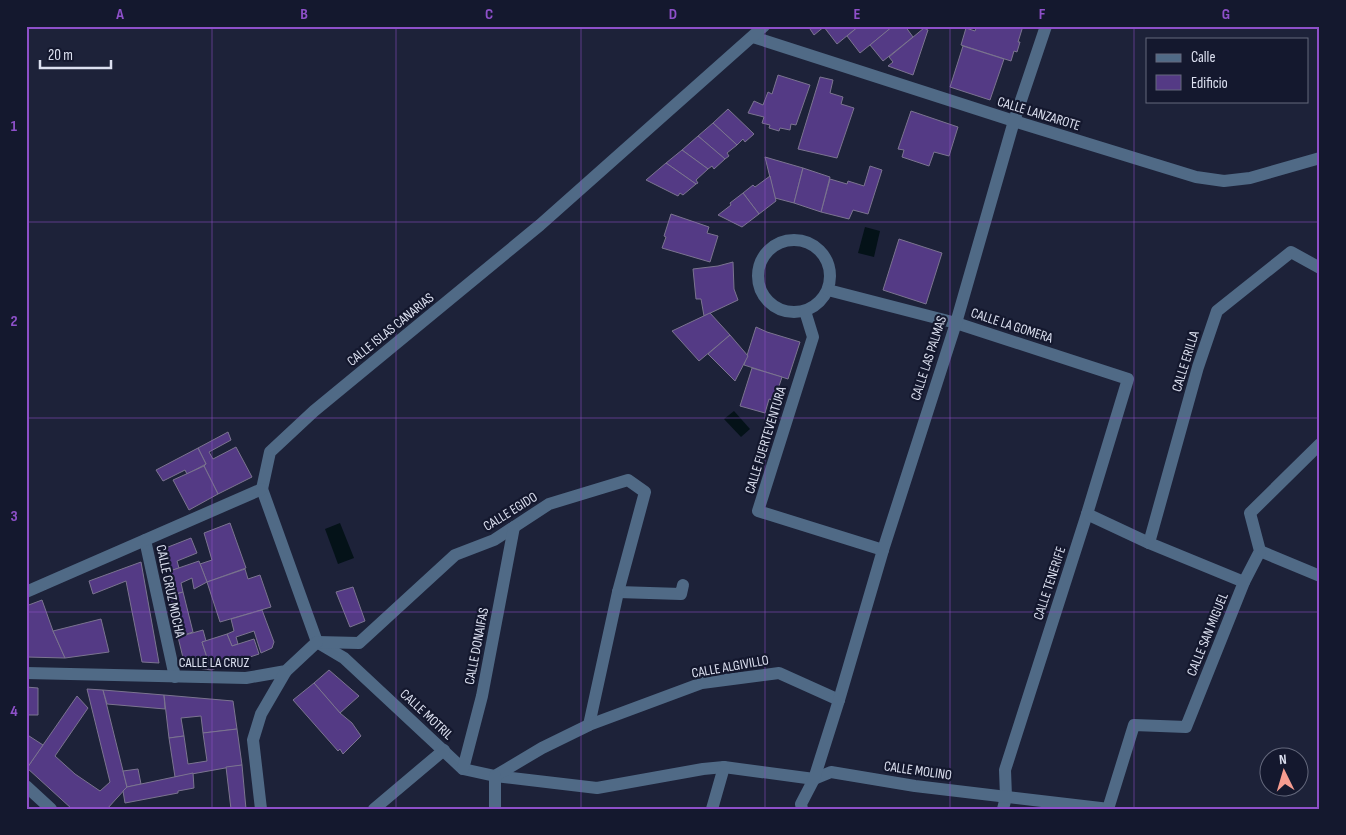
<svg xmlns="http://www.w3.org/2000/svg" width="1346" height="835" viewBox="0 0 1346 835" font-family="'Sofia Sans Condensed',sans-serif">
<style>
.water{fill:#041218}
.building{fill:#543a85;stroke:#7b7490}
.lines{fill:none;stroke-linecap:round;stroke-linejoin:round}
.minor{stroke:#506a86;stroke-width:12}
.grid{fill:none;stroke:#8e50c9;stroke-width:1;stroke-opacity:0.55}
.labels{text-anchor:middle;stroke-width:4.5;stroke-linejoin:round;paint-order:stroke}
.street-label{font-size:14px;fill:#dce0f0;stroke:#14182e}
.neatline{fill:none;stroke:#8e50c9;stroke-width:2}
.grid-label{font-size:16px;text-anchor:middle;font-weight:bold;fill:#8e50c9}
</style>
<rect width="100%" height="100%" fill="#1d2239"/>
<g class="water">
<polygon points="865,227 880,231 874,257 858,253"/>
<polygon points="734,411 750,429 741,437 724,419"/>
<polygon points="340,523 354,558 338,564 325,529"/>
</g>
<g class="building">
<polygon points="808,26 825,26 814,35"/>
<polygon points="825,26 859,26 837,44 824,27"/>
<polygon points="859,26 889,26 891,28 860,53 847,36"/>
<polygon points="893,26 905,26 913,37 883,61 870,45"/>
<polygon points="977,26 1023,26 1018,42 1020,42 1017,52 1014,51 1011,61 961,45 966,28 975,31"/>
<polygon points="924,28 928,30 913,75 888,66 893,62 889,57"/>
<polygon points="963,46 1004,59 990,100 950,87"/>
<polygon points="778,75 810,85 796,125 791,124 790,130 780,128 779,131 769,128 770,125 762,123 764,117 748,113 754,101 763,105 768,92 772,94"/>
<polygon points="820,77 833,80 830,93 843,97 841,104 854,108 837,158 798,149"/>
<polygon points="728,109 754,134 745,142 743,139 737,145 713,123"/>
<polygon points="911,111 958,127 949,156 934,152 929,166 902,157 904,150 898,149"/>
<polygon points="713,123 737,145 727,153 729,156 725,159 698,136"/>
<polygon points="698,136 725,159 714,169 712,166 708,169 682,150"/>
<polygon points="682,150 708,169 696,180 698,183 696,184 666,163"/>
<polygon points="765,157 803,168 794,203 775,198"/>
<polygon points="666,163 696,184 683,195 680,193 678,196 646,180"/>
<polygon points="870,166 882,170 868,214 853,210 849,219 821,212 830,179 847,184 848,181 864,186"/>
<polygon points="803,168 830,177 821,212 794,203"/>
<polygon points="770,176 776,201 759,214 743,193 753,185 755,187"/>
<polygon points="743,193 759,214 742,227 718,215 731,205 730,203"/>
<polygon points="671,214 709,227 707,233 718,236 710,262 662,248 666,237 664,236"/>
<polygon points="899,239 942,253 926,304 883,290"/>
<polygon points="733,262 734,289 738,300 704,316 701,299 696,299 693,269 718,266"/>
<polygon points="710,313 730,335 699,361 672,331"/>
<polygon points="756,327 767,332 800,342 788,379 744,365"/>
<polygon points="730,335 748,356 735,381 708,354"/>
<polygon points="752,368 782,377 774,401 769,399 765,413 740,406"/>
<polygon points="228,432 231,440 209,452 213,459 236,447 252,477 218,494 204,466 206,464 198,448"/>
<polygon points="198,448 206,464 187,474 185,470 163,481 156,470"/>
<polygon points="204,466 218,494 189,510 173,480"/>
<polygon points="230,523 246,568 207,582 200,564 212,560 204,533"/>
<polygon points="191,538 197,553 177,561 179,568 164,573 158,551"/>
<polygon points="199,561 207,582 194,589 192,578 181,583 183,592 169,596 164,573"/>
<polygon points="141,562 159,663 142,662 126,581 93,594 89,581"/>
<polygon points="245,569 248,579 260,575 271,607 220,622 207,582"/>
<polygon points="353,587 365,621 350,627 336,592"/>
<polygon points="183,592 193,632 178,637 169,596"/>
<polygon points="42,600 53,631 65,658 26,657 26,606"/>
<polygon points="262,610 274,642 272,648 261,653 254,631 236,637 238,644 232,646 227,634 234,631 231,619"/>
<polygon points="101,619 109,652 65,658 53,631"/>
<polygon points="203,630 206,641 202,642 211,670 185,666 178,637"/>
<polygon points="227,634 232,646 254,639 259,654 211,670 202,642"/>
<polygon points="329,670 359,696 340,713 314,683"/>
<polygon points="314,683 340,713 352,723 361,736 343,754 340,749 338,751 293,700"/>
<polygon points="26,687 38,688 38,715 26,715"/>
<polygon points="87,689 103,690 127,787 107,809 72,809 27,768 77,696 88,708 55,756 75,774 100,791 110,782"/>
<polygon points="103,690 164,695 165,709 107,704"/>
<polygon points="164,695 233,701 237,729 203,733 201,716 181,718 184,736 169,738"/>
<polygon points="237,729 242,765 175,777 169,738 184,736 188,764 207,761 203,733"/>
<polygon points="26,734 43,745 27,768 26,768"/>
<polygon points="242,765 246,809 231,809 226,767"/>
<polygon points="138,769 141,784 127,787 123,771"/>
<polygon points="193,773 194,788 178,791 178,793 125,803 123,791 127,787"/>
</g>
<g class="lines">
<g class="minor">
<polyline points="753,37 1014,121 1196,177 1224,181 1250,178 1320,158"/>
<circle cx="794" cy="276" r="36"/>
<polyline points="828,290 956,323 1128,379 1087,514 1005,770 1006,797 1003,809"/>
<polyline points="805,311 813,337 758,511 883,550"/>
<polyline points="262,489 270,452 314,411 540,225 764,26"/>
<polyline points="262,489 317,642"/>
<polyline points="1087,514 1149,543"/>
<polyline points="145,540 175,677"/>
<polyline points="1260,551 1320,576"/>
<polyline points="1244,582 1149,543 1198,367 1217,311 1291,252 1320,268"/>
<polyline points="26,592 262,489"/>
<polyline points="618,592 681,594 683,585"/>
<polyline points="317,642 344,658 463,769 495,776 597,788 703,769 724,767 814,779 831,772 915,786 1109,809"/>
<polyline points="317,642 359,643 455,555 494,540 549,504 628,480 645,492 618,592 589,725"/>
<polyline points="26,673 246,678 286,671 317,642"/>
<polyline points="463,769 482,696 514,527"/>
<polyline points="495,776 542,748 589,725 702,683 779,673 839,700"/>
<polyline points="495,776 495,809"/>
<polyline points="26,786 51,809"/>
<polyline points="261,809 253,740 261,714 286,671"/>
<polyline points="374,809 444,750"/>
<polyline points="712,809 724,767"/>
<polyline points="802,809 801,804 814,779 839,700 883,550 956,323 1014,121 1046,26"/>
<polyline points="1108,809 1134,725 1186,727 1244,582 1260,551 1250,513 1320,444"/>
</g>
</g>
<path class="grid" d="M 212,26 L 212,809M 396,26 L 396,809M 581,26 L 581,809M 765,26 L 765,809M 950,26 L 950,809M 1134,26 L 1134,809M 26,222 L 1320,222M 26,418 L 1320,418M 26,612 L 1320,612"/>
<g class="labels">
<g class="street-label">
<text transform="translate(1039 113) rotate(17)" y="5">CALLE LANZAROTE</text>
<text transform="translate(1012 325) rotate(18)" y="5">CALLE LA GOMERA</text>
<text transform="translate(390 329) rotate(-39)" y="5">CALLE ISLAS CANARIAS</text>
<text transform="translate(928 358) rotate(-72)" y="5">CALLE LAS PALMAS</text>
<text transform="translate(1185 361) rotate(-73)" y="5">CALLE ERILLA</text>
<text transform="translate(765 440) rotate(-73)" y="5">CALLE FUERTEVENTURA</text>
<text transform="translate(510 511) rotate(-32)" y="5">CALLE EGIDO</text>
<text transform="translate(1049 583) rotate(-72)" y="5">CALLE TENERIFE</text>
<text transform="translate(171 591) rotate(78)" y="5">CALLE CRUZ MOCHA</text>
<text transform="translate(1207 634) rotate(-68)" y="5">CALLE SAN MIGUEL</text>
<text transform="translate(476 646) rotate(-79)" y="5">CALLE DONAIFAS</text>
<text x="214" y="667">CALLE LA CRUZ</text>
<text transform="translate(730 666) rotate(-10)" y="5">CALLE ALGIVILLO</text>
<text transform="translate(427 714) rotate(43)" y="5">CALLE MOTRIL</text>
<text transform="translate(918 770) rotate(8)" y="5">CALLE MOLINO</text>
</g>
</g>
<rect width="1346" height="835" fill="none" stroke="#14182e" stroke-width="55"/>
<rect x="1146" y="38" width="162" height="65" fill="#14182e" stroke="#64687c"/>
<rect x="1156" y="54" width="25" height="8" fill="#506a86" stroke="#64687c"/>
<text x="1191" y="62" font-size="15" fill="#dce0f0">Calle</text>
<rect x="1156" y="75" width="25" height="15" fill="#543a85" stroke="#64687c"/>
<text x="1191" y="88" font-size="15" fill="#dce0f0">Edificio</text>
<g transform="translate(1284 772) rotate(355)"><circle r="24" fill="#14182e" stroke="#64687c"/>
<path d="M0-4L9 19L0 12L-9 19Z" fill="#f59c90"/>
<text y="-8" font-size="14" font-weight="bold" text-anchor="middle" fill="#dce0f0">N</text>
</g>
<path d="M40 60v8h71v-8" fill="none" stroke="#dce0f0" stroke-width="2.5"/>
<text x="48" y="60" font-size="15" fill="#dce0f0" stroke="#14182e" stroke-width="4" paint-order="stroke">20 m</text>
<rect x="28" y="28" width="1290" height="780" class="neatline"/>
<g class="grid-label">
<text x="120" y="19">A</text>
<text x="304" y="19">B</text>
<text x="489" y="19">C</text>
<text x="673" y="19">D</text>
<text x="857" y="19">E</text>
<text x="1042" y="19">F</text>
<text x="1226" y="19">G</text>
<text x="14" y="131">1</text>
<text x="14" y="326">2</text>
<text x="14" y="521">3</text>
<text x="14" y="716">4</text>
</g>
</svg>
